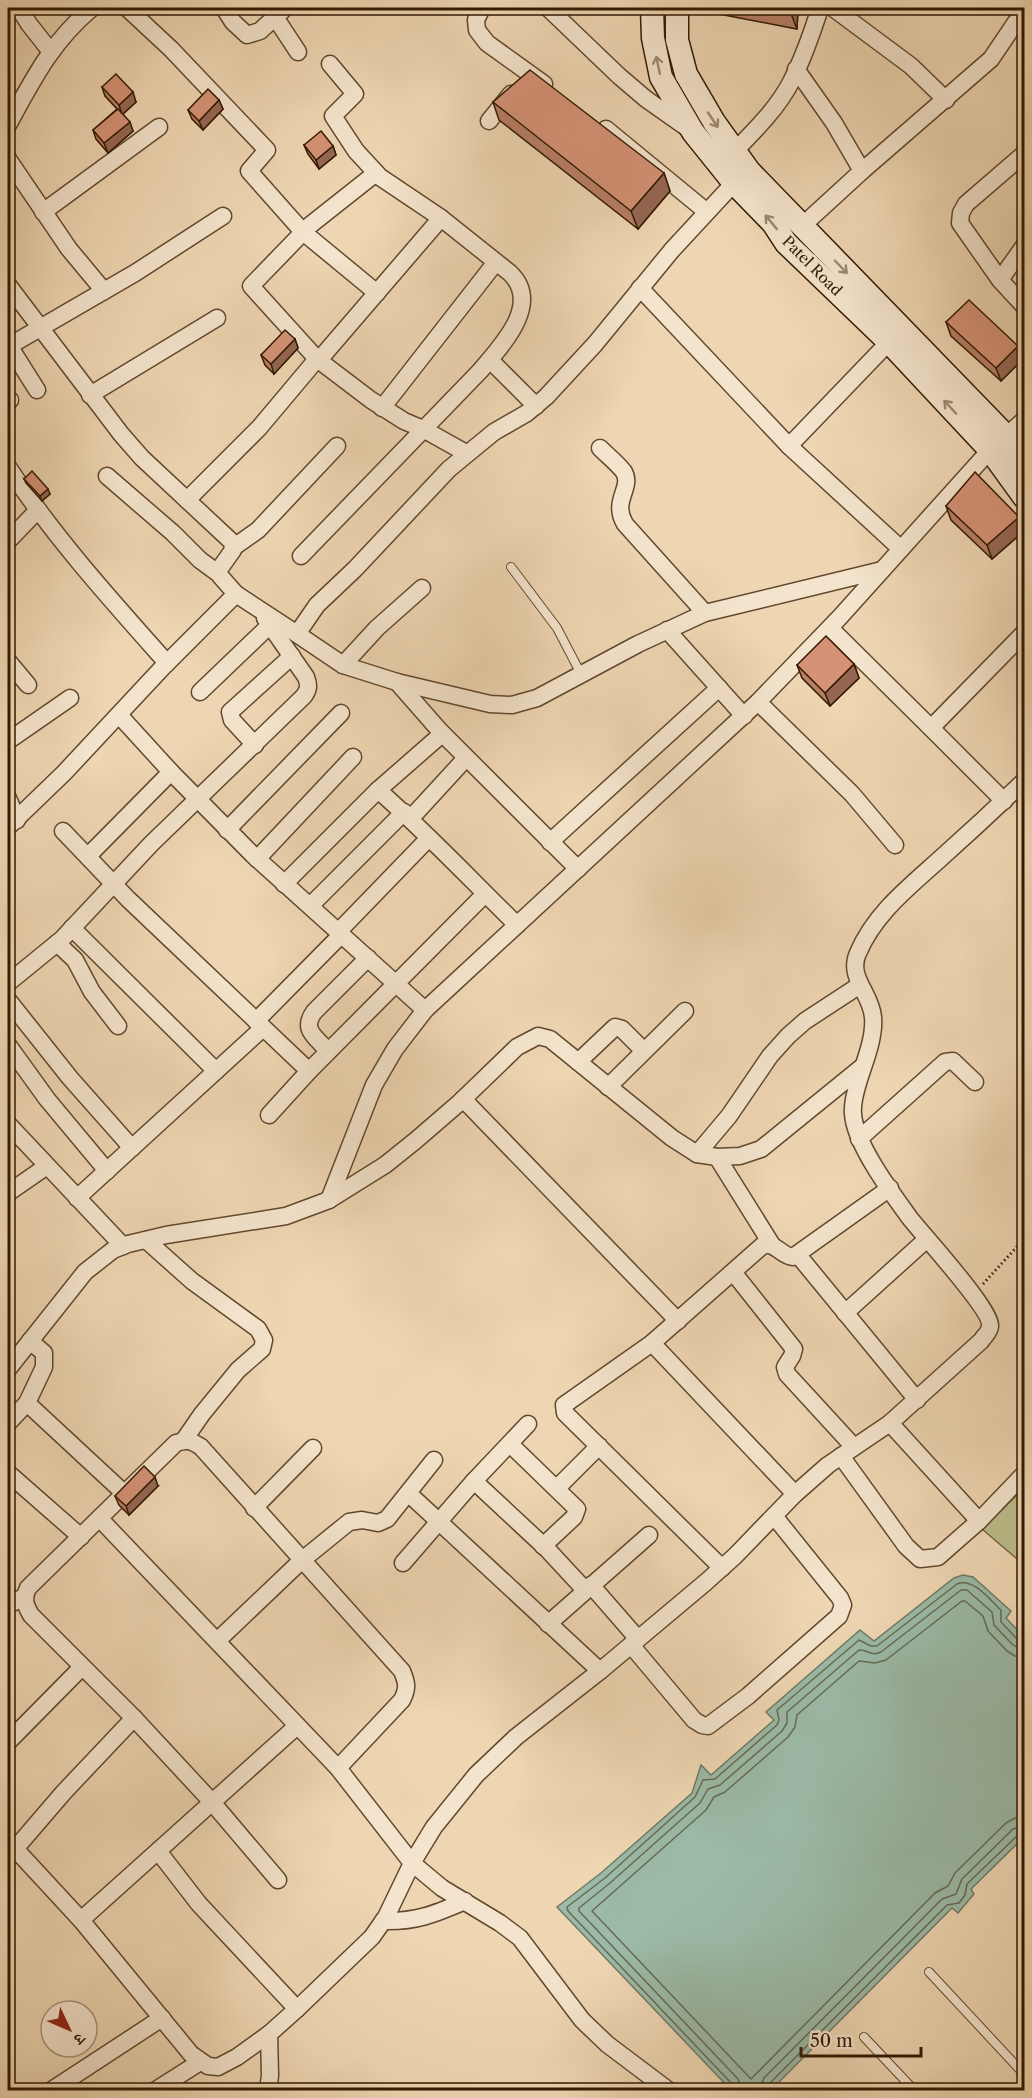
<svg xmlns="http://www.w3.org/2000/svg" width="1032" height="2098" viewBox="0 0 1032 2098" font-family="'Libre Caslon Text','Noto Serif Devanagari',serif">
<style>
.green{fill:#bbbd8a;stroke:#766b46;stroke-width:1.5}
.water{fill:#9bbaa7;stroke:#717a65;stroke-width:1.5}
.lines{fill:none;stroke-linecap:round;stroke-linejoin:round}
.shore{stroke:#666a54;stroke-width:1.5}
.lane-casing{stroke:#61482d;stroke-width:10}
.street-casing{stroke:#61482d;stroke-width:19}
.secondary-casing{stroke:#321901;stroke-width:25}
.path{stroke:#321901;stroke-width:3;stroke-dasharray:1.5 3;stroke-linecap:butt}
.lane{stroke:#f4e4cd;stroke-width:8}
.street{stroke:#f4e4cd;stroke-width:16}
.secondary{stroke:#f4e4cd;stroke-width:22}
.wall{fill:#b77e65;stroke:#321901;stroke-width:1.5}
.shaded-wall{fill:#956653;stroke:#321901;stroke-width:1.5}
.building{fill:#d59276;stroke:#321901;stroke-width:1.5}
.oneway{stroke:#9d8971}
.labels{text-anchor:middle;stroke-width:5;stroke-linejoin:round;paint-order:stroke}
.street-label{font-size:15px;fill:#321901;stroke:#f4e4cd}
</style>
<rect width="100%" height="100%" fill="#eed6b2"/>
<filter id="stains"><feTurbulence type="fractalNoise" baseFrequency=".00333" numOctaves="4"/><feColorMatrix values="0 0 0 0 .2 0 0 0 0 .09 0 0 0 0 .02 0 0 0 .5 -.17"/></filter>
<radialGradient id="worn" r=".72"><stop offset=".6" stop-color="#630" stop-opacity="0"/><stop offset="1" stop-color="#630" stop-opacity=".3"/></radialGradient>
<polygon class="green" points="1024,1488 1024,1565 982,1529"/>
<polygon class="water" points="963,1575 973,1577 1011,1611 1006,1618 1024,1637 1024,1837 971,1889 974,1894 958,1913 952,1908 771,2090 731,2090 557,1907 601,1873 692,1793 701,1765 711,1775 774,1720 766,1712 860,1630 874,1641 954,1578"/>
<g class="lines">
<g class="shore">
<polyline points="1024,1658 1015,1656 1007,1651 988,1631 983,1616 965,1601 962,1601 886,1660 875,1663 859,1661 797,1715 795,1727 788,1737 725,1792 714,1797 706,1810 592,1911 751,2079 935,1893 948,1886 955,1873 1006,1823 1015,1818 1024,1817"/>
<path d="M 734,2090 L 732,2084 L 568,1911 L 567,1907 L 605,1878 L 695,1797 L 703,1780 L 715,1779 L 777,1725 L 779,1720 L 777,1710 L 859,1640 L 871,1646 L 877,1646 L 957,1584 C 973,1577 990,1600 1001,1610 L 1001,1622 L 1018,1640 L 1024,1641"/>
<path d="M 742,2090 L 738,2079 L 579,1911 L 579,1908 L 610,1883 L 700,1803 L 708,1789 L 720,1785 L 782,1731 L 787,1723 L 787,1712 L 859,1650 C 867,1649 871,1657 881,1652 L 961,1590 L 967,1590 L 992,1612 L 994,1625 L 1012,1644 L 1018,1648 L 1024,1649"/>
<polyline points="759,2090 764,2078 942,1899 956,1894 962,1879 1013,1829 1024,1826"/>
<polyline points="767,2090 769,2084 947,1905 959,1903 965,1895 967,1884 1018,1835 1024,1833"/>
</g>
<g class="lane-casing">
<g id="lane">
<polyline points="511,567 557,628 581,674"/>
<polyline points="929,1972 1024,2074"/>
<polyline points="864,2037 914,2090"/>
</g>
</g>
<g class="street-casing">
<g id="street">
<polyline points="19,8 29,24 51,52"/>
<polyline points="127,8 171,49 267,150 249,171 303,232 377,293"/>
<polyline points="224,8 233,22 247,35 260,31 285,8"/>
<polyline points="482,8 476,20 477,30 487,43 544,84"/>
<polyline points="548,8 619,76 646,99 690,130"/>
<polyline points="833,8 911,66 946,100"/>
<polyline points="275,17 298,52"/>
<polyline points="796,69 834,123 862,171"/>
<polyline points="489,121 511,94"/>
<path d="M 8,125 C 32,81 52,41 92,8"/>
<polyline points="606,129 707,212"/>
<polyline points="1024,154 966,204 961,213 960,223 1000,280 1024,306"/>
<path d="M 728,158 C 750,135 776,111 791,82 C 803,59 812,33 820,8"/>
<polyline points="8,159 69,249 104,291"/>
<polyline points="376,173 309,226 251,286 317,359 371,400 404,421 423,429 466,453"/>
<polyline points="43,212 159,127"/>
<polyline points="802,226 862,171 991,59 1016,22"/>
<polyline points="1000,280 1024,246"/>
<polyline points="8,285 121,434 142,458 232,542 233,550 218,571 221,577 236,594"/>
<polyline points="640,288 789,446 901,549"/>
<polyline points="8,344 37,390"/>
<polyline points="9,346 135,273 223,216"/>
<polyline points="319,360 441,218"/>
<polyline points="490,360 536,406"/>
<polyline points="90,395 217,318"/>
<polyline points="8,402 10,400"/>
<polyline points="382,408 496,262"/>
<polyline points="1006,436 1024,420"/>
<polyline points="789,446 889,342"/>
<path d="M 600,448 C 607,455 618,464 624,472 C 633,488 611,501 625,524 L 705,613"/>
<path d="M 8,467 C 54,537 111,600 167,663"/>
<polyline points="107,476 173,533 200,560 219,574"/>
<polyline points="187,500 259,428 317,359"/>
<polyline points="8,541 38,510"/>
<polyline points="234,547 258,530 337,446"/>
<path d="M 301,556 L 480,371 C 502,345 542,304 510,273 L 441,218 L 380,177 L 356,151 L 333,116 L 355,94 L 330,64"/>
<polyline points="830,628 931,728 1024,633"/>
<polyline points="667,630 744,716"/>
<polyline points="297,634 343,665 397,682 490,704 512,705 537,698 638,644 705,613 882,570"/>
<polyline points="8,661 28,685"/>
<polyline points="343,665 377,628 422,588"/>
<polyline points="397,682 440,731 578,869"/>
<polyline points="200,692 270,625"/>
<polyline points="758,702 852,794 895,845"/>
<polyline points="119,715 171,772 253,855 425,1010"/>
<polyline points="931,728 1004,801"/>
<polyline points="8,741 70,698"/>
<polyline points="255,745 232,720 230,712 292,656"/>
<path d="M 378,790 C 426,832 471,880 517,925"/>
<polyline points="8,798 17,820"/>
<polyline points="411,818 466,758"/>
<polyline points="8,827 64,773 163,667 236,594 297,634 317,605 355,569 449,469 494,432 527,413 546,397 595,344 672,250 734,183"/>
<polyline points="227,830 341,713"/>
<polyline points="63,831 128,899 309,1071"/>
<polyline points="550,842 719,688"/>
<polyline points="88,856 171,772"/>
<polyline points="257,859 353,757"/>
<polyline points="284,884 378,790 442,734"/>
<polyline points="310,906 404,812"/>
<polyline points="72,928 216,1071"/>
<polyline points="338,932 428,839"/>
<polyline points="57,943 75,960 92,992 118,1026"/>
<path d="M 8,983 L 62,939 L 151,844 L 304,696 C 309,689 309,685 306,677 L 265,618"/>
<polyline points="8,1000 70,1078 132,1148"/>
<polyline points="256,1021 341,935"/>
<polyline points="8,1045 47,1099 107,1171"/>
<path d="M 328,1051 C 316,1037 301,1030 314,1012 L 368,958"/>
<polyline points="578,1062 615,1027 622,1029 644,1051"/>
<polyline points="608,1087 685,1011"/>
<polyline points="463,1099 678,1321"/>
<polyline points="269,1115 309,1071 485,894"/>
<polyline points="8,1124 123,1246"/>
<polyline points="859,1139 945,1062 953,1061 975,1082"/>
<polyline points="697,1154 729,1116 770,1056 788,1036 805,1021 860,985"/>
<polyline points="717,1157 772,1245"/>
<polyline points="8,1193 47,1166"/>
<polyline points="77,1198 263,1028"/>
<polyline points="329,1200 374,1085 395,1049 425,1010 758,702 840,617 990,450"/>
<polyline points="146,1240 192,1281 258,1329 264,1340 262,1349 238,1370 202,1414 184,1440"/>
<polyline points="798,1255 917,1400"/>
<polyline points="733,1272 794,1349 792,1356 785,1367 787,1374 854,1447"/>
<polyline points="845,1313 927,1239"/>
<polyline points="652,1343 795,1494"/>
<polyline points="8,1369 85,1272 113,1250 128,1244 166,1235 286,1216 329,1200 385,1165 415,1141 459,1103 517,1047 538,1036 550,1039 672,1138 697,1154 717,1157 740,1156 761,1149 862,1067"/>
<polyline points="27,1403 125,1494"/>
<polyline points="8,1423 27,1403 44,1367 44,1353 30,1341"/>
<polyline points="890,1423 979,1521"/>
<polyline points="510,1444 577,1509 574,1517 543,1546"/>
<polyline points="841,1456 906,1546 920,1559 938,1557 979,1521 1024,1474"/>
<polyline points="8,1473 81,1537"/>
<polyline points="474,1481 547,1549 585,1590"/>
<polyline points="557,1488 599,1446"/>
<polyline points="408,1493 600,1671"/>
<polyline points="254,1508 313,1448"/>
<polyline points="100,1519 338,1768 412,1863 442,1888 500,1923 520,1938 582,2020 607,2044 668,2090"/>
<polyline points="403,1563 474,1481 528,1424"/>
<path d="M 722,1568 L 565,1413 L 564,1405 L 652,1343 L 762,1246 C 775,1241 781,1256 793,1257 L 890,1188"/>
<polyline points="591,1585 638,1639"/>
<polyline points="8,1605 24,1597"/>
<polyline points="548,1624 649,1535"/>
<polyline points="217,1641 301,1561 349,1522 362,1520 378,1523 387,1519 434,1460"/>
<polyline points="631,1645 694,1720 702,1725 708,1726 748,1696 839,1616 843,1605 840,1598 774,1516"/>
<polyline points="8,1742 82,1667"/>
<path d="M 8,1841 L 81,1920 L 191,2054 L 208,2066 L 218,2067 L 237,2057 L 269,2034 L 297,2009 L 372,1937 L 386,1917 L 412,1863 L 434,1827 L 476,1775 L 516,1737 L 600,1671 L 706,1582 L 735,1556 L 795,1494 L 828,1465 L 890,1423 L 981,1341 C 984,1336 990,1332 990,1326 C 992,1310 922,1234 909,1217 C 891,1192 855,1144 853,1114 C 852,1104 855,1093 858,1083 C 864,1063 875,1038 873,1017 C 871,993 847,977 858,953 C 875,913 909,887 941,858 C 969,833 997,807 1024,781"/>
<polyline points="15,1849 64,1792 134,1718"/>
<polyline points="158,1851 199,1904 297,2009"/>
<path d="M 278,1880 L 211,1801 L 134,1718 L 31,1615 C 25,1605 23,1599 28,1588 L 176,1443 C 187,1439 192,1441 201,1447 L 402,1671 C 407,1683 408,1688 402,1700 L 338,1768"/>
<polyline points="81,1920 297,1726"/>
<path d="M 383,1921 C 416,1922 435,1914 465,1901"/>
<polyline points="52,2090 162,2018"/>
<polyline points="156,2090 200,2062"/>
<polyline points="268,2090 270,2076 269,2034"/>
</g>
</g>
<g class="secondary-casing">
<g id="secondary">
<polyline points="652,8 653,38 661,77 693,132 734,183 773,223 786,243 889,342 990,450 1024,497"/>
<polyline points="677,8 677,40 686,74 714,122 749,171 1006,436 1024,463"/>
</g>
</g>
<polyline class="path" points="983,1284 1024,1239"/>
<use href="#lane" class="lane"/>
<use href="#street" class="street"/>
<use href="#secondary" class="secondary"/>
</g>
<g class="wall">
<polygon points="688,8 798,8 797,29"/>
<polygon points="102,87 136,102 123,114 133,131 108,153 96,139 93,130 117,109 105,96"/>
<polygon points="219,100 223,109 203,130 192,119 188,110"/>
<polygon points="493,102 664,173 670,191 638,229 499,120"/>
<polygon points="304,145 333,146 336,155 319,169 308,154"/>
<polygon points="946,322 1018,346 1023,359 1001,381 951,336"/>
<polygon points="295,339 298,348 274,374 265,365 261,355"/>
<polygon points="24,479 50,494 42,501 26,483"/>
<polygon points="946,506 1024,531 992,559 951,520"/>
<polygon points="854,664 859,678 830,706 802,678 797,665"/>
<polygon points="158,1486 129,1515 119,1505 115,1496"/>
</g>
<g class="shaded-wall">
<polygon points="790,8 798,8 797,29 790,11"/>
<polygon points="133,92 136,102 122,115 119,105"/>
<polygon points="219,100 223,109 203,130 199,121"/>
<polygon points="130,122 133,131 108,153 104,143"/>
<polygon points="333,146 336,155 319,169 316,160"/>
<polygon points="8,166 10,174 8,176"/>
<polygon points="664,173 670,191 638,229 631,211"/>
<polygon points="295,339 298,348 274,374 271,364"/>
<polygon points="1018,346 1023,359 1001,381 996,368"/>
<polygon points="48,489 50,494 42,501 40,496"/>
<polygon points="1019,517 1024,531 992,559 987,545"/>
<polygon points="854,664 859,678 830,706 825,693"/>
<polygon points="155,1477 158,1486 129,1515 126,1506"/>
</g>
<g class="building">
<polygon points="771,8 790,8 790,11"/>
<polygon points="530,70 664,173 631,211 493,102"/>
<polygon points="116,74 133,92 119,105 102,87"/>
<polygon points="208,89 219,100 199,121 188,110"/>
<polygon points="118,109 130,122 104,143 93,130"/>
<polygon points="321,131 333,146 316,160 304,145"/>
<polygon points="969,300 1018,346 996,368 946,322"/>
<polygon points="285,330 295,339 271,364 261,355"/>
<polygon points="32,471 48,489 40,496 24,479"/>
<polygon points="975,472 1019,517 987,545 946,506"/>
<polygon points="826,636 854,664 825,693 797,665"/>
<polygon points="144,1466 155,1477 126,1506 115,1496"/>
</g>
<defs><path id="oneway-shaft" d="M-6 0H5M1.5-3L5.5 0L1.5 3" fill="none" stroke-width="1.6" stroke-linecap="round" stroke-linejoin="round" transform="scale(1.5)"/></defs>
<g class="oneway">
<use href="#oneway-shaft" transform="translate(658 65) rotate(-102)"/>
<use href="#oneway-shaft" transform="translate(713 120) rotate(56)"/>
<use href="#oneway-shaft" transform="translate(771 222) rotate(-130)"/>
<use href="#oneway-shaft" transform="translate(841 267) rotate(46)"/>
<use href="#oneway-shaft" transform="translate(950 407) rotate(-133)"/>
</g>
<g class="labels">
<g class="street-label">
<text transform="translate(812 266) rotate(45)" y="5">Patel Road</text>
</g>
</g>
<rect width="1032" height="2098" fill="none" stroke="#eed6b2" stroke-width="30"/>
<rect x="9" y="9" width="1014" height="2080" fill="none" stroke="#321901" stroke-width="3"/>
<rect x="15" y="15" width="1002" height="2068" fill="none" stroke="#321901" stroke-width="1.5"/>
<g transform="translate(69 2029) rotate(134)"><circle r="28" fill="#f4e4cd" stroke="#a6937b" stroke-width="1.5"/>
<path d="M0-4.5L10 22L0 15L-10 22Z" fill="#8f2418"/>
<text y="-9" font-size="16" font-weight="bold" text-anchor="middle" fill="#321901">उ</text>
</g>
<path d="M801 2047v9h120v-9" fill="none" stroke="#321901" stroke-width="3"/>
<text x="810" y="2047" font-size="18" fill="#321901" stroke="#f4e4cd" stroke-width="4.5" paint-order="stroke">50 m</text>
<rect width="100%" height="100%" filter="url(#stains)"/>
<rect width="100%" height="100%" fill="url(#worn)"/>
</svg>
